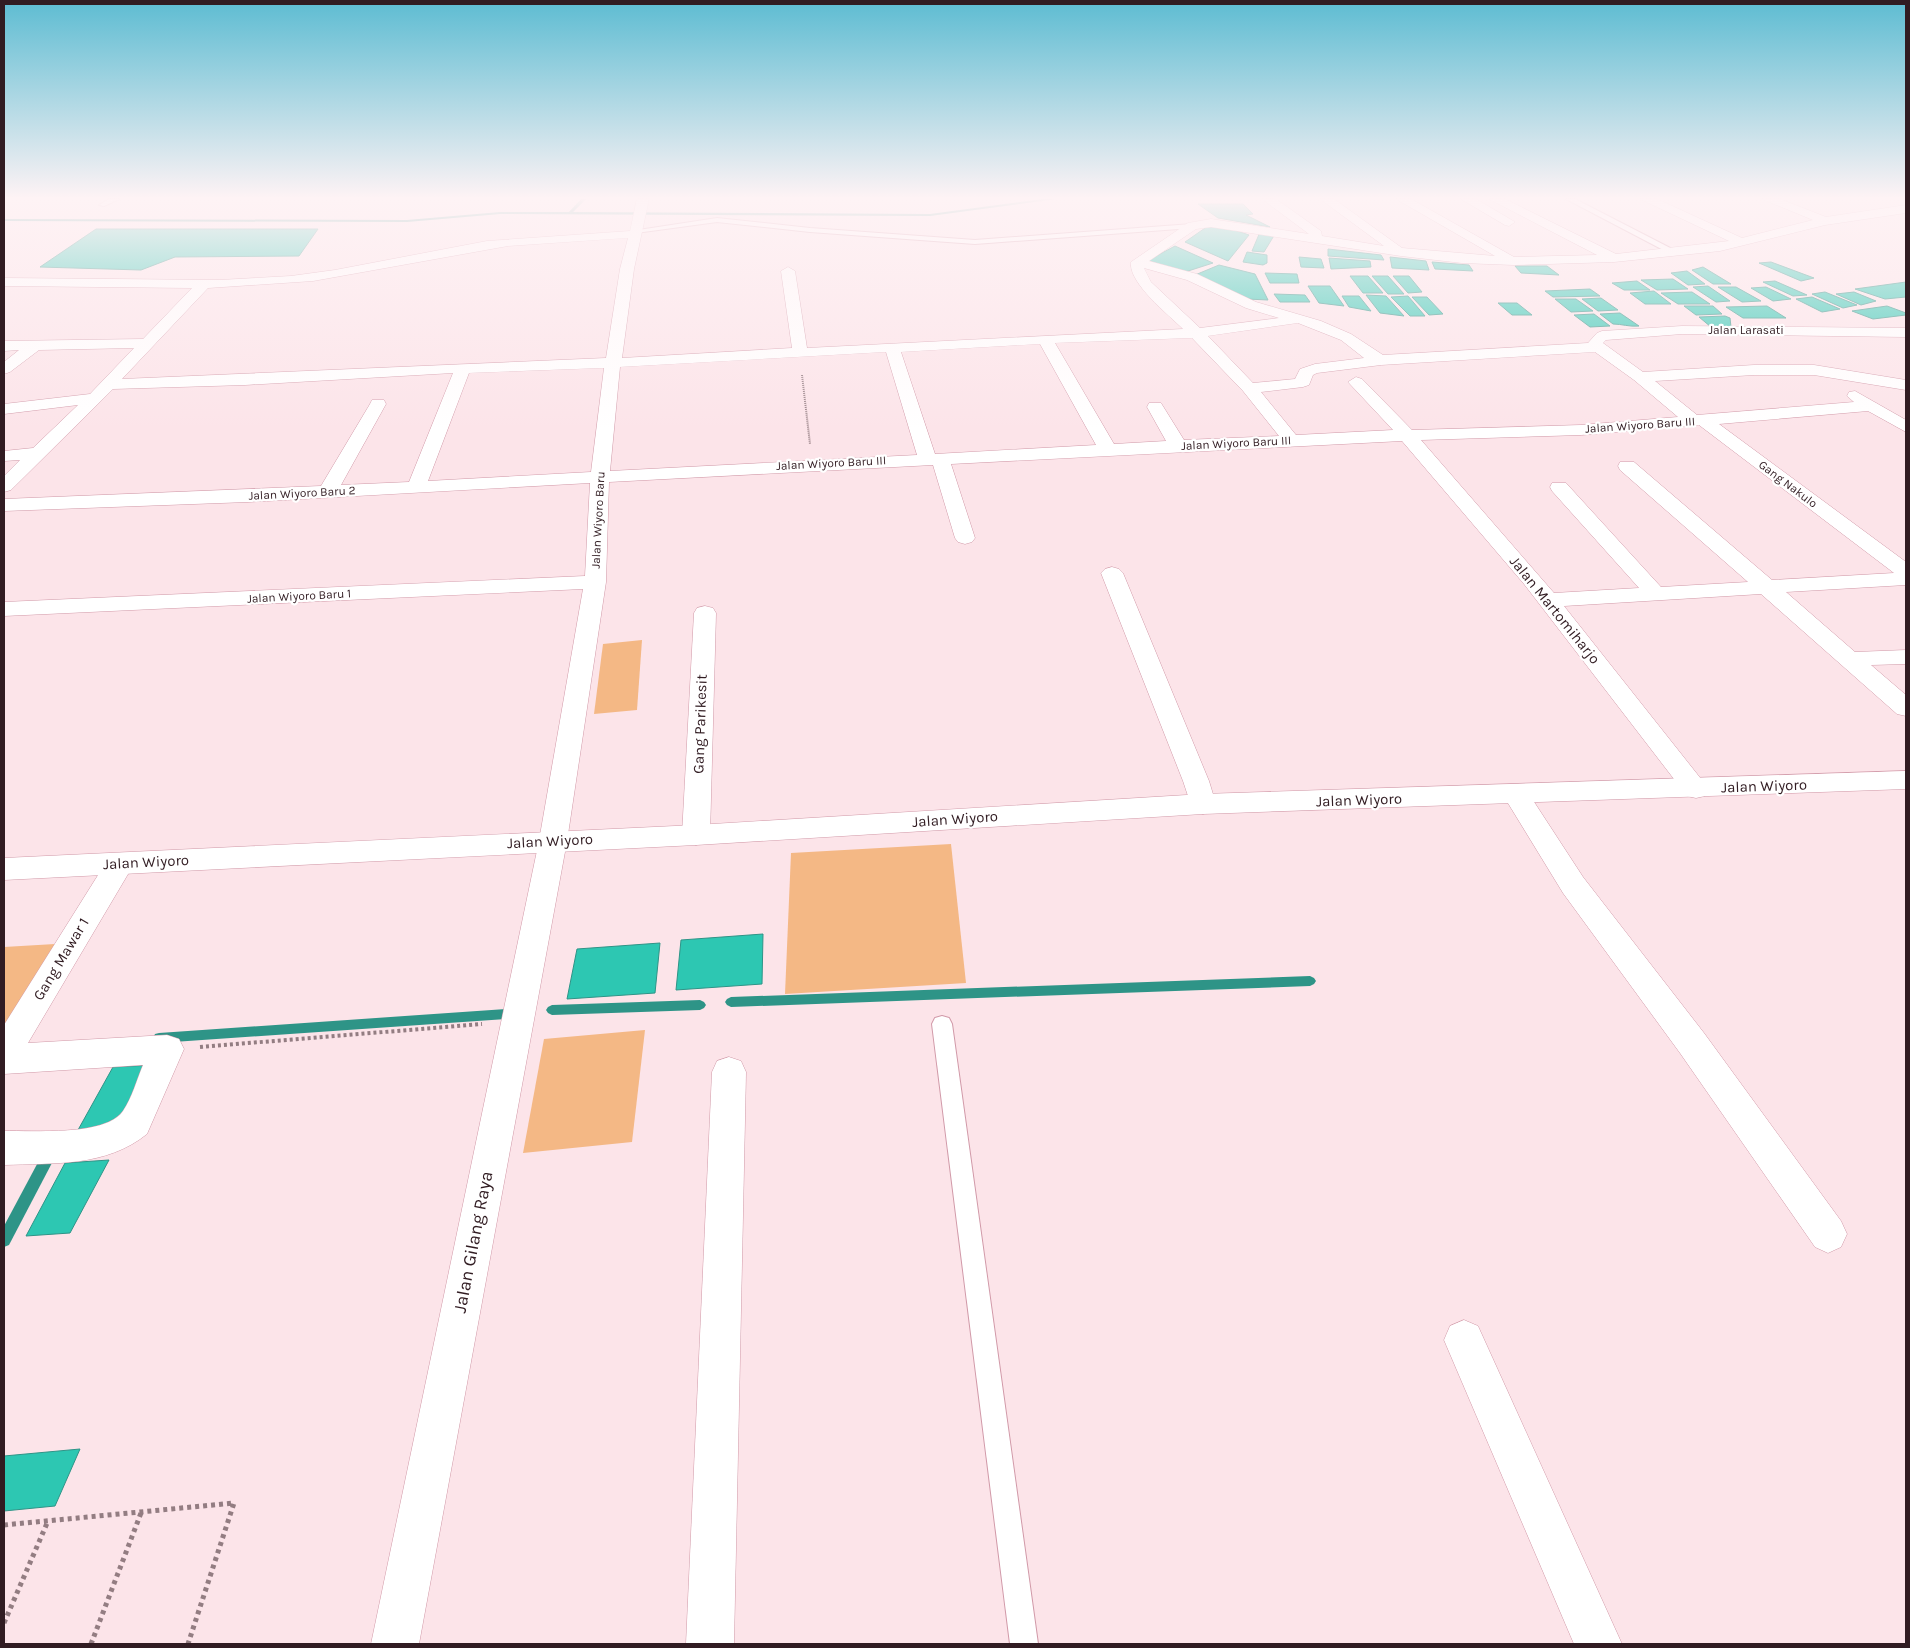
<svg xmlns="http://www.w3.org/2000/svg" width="1910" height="1648" viewBox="0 0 1910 1648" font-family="Karla,sans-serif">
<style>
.green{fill:#f4b885}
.water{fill:#2dc7b2;stroke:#2e9487}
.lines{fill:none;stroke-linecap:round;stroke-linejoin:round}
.stream{fill:#2e9487;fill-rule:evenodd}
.service-casing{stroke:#d199a8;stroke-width:2}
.minor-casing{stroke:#d199a8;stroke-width:1}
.tertiary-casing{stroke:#d199a8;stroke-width:1}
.path-far2{stroke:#937d82;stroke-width:2;stroke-dasharray:1 1;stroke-linecap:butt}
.path-far1{stroke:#937d82;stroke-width:4;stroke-dasharray:3 3;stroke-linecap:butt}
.path{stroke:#937d82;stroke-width:5;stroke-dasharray:4 4;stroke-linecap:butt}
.service{fill:#fff;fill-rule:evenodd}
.minor{fill:#fff;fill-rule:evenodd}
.tertiary{fill:#fff;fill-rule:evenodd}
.labels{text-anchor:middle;stroke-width:4.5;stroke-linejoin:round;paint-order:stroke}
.far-street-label{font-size:12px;fill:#311c22;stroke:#fff}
.street-label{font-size:15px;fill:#311c22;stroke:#fff}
.near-street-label{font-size:18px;fill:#311c22;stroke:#fff}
</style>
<rect width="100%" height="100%" fill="#fce4e9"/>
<g class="green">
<polygon points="642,640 637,710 594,714 603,644"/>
<polygon points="951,844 966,983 785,994 791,853"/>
<polygon points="55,944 4,1027 4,947"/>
<polygon points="645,1030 632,1142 523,1153 544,1039"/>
</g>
<g class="water">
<polygon points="1198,204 1243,204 1253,214 1246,215 1270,227 1218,218"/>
<polygon points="1208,226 1223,226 1249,235 1228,261 1185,242"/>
<polygon points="96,229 318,229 299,256 175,257 141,270 40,267"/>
<polygon points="1260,232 1275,234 1264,252 1252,251"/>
<polygon points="1175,246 1213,263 1185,272 1147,261"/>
<polygon points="1328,249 1381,255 1384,260 1328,256"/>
<polygon points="1247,252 1267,255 1267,263 1263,265 1243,262"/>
<polygon points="1299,257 1321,259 1324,268 1301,267"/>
<polygon points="1390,257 1426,261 1429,270 1392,268"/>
<polygon points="1329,258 1370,261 1371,267 1331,269"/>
<polygon points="1432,262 1469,265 1473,271 1435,269"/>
<polygon points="1771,262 1814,278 1801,281 1759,263"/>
<polygon points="1219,265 1255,274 1268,300 1247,299 1195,275"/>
<polygon points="1515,266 1547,266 1559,275 1521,273"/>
<polygon points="1703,267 1731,284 1713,284 1692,270"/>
<polygon points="1687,271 1705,284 1688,285 1671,273"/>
<polygon points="1265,273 1297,274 1299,283 1270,283"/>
<polygon points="1350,276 1368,276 1383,293 1363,293"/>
<polygon points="1372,276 1388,276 1404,294 1388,294"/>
<polygon points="1393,276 1409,276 1422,292 1408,293"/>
<polygon points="1673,279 1688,289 1657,290 1641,280"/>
<polygon points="1637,281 1650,290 1624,290 1612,283"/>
<polygon points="1775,281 1807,295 1793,296 1763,282"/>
<polygon points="1906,282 1906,297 1885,299 1855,289"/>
<polygon points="1308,286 1330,286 1344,306 1319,303"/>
<polygon points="1708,286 1730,301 1716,302 1693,287"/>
<polygon points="1718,287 1736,287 1761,301 1742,302"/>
<polygon points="1766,287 1791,299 1773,301 1751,288"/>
<polygon points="1590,289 1600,296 1553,297 1545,291"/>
<polygon points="1654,291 1671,304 1645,304 1630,293"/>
<polygon points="1692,292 1710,304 1678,304 1661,293"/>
<polygon points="1825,292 1857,305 1843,308 1812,294"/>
<polygon points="1854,292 1876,301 1861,305 1836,294"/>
<polygon points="1274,294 1305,295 1310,302 1280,302"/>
<polygon points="1366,295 1386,296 1404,316 1380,313"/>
<polygon points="1342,296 1359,296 1371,311 1349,307"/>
<polygon points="1408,296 1425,316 1410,316 1391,297"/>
<polygon points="1412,297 1427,297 1443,314 1429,315"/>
<polygon points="1812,297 1840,309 1822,312 1796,299"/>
<polygon points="1601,298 1618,310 1598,311 1582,299"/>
<polygon points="1555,299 1576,299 1593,311 1571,312"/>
<polygon points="1498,303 1517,303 1532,315 1512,315"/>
<polygon points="1684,306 1713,306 1722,314 1696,315"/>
<polygon points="1767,306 1786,318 1743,318 1726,307"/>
<polygon points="1887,306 1906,313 1906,315 1873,319 1852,311"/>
<path d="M 1620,313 L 1639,326 C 1629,327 1622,324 1613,324 L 1600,314 Z"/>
<polygon points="1594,314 1610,326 1590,327 1574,315"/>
<polygon points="1725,316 1730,318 1731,327 1711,327 1699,317"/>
<polygon points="763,934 762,984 676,990 681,940"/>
<polygon points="660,943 655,993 567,999 577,949"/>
<polygon points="153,1065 120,1128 78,1130 113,1067"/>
<polygon points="109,1160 70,1233 26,1236 65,1163"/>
<polygon points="80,1449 55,1506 4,1511 4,1456"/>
</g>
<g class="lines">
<g class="stream">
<polygon points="581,199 586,199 573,212 930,214 1042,199 1057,199 930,216 500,214 407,222 4,221 4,219 407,220 500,212 569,212"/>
<polygon points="1310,976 1314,978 1316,981 1314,984 1310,986 731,1007 727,1005 725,1002 727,999 731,997"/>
<polygon points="700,1000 704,1002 706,1005 704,1008 700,1010 552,1015 548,1013 546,1010 548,1007 552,1005"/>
<polygon points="506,1009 510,1010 512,1014 510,1018 506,1019 159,1043 155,1042 153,1038 155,1034 159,1033"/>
<polygon points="48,1151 53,1153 55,1157 53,1161 9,1245 4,1247 4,1226 43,1153"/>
</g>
<g class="service-casing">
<g id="service">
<polygon points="109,199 119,199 104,206 99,205"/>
<polygon points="1566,199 1575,199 1678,252 1671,254"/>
<polygon points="717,218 810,228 975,240 1192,224 1196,226 1192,228 975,244 810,232 717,222 636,233 632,231"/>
<polygon points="942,1016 949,1018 952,1024 1038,1644 1010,1644 932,1024 935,1018"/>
</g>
</g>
<g class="minor-casing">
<g id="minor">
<path d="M 637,199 L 649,199 L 634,269 L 622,358 L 792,348 L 781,271 L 788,267 L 795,271 L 807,348 L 1183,329 C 1169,315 1128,283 1131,262 L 1188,223 L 1211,219 L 1309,234 L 1262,199 L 1276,199 L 1321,231 L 1322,236 L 1384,246 L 1320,199 L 1334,199 L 1402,248 L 1495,256 L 1396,199 L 1411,199 L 1514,257 L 1597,255 L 1489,199 L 1505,199 L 1616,254 L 1729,241 L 1640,199 L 1657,199 L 1742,238 L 1813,220 L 1762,199 L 1780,199 L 1826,217 L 1906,205 L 1906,213 L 1825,225 L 1720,251 L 1614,262 L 1514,265 L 1462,263 L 1401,256 L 1211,227 L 1196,229 L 1149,261 L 1197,274 L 1256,302 L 1321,321 L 1351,334 L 1383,355 L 1588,343 L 1597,333 L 1602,331 L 1682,326 L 1906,328 L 1906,337 L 1682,334 L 1606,340 L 1603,343 L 1643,372 L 1754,365 L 1814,365 L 1906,380 L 1906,390 L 1814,375 L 1754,375 L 1655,381 L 1697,415 L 1854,402 L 1847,396 L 1849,392 L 1855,391 L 1906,420 L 1906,432 L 1868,411 L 1719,424 L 1906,562 L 1906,585 L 1786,592 L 1855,652 L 1906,650 L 1906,664 L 1871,665 L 1906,695 L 1906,716 L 1897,714 L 1761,594 L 1564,606 L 1709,789 L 1705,796 L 1696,798 L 1687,796 L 1524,584 L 1402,441 L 951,464 L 975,538 L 972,542 L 965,544 L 958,542 L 955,538 L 933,465 L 609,482 L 606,582 L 567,841 L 419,1644 L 371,1644 L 539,841 L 583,589 L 4,616 L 4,602 L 585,576 L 590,483 L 248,502 L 4,511 L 4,499 L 321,486 L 370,404 L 372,400 L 384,400 L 386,404 L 341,485 L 409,482 L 453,373 L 245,385 L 113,389 L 11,490 L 4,492 L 4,476 L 20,460 L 4,461 L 4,451 L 33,448 L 78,405 L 4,414 L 4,404 L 90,394 L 134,348 L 39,350 L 10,372 L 4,374 L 4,362 L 19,350 L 4,351 L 4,341 L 143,339 L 192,288 L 4,286 L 4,278 L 220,280 L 291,276 L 335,270 L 487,241 L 630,231 ZM 628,238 L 620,269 L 606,358 L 122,379 L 208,288 L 313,281 L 508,246 ZM 1144,268 L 1187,280 L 1246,308 L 1279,318 L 1200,328 L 1151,282 ZM 1298,323 L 1341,340 L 1364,358 L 1315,364 L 1300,369 L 1295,379 L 1253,383 L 1208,336 ZM 1192,338 L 1243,391 L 1279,436 L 1184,440 L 1161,403 L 1149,403 L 1147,407 L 1166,441 L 1114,444 L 1055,343 ZM 1040,344 L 1096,445 L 935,454 L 901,352 ZM 886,352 L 917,455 L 610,471 L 620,367 ZM 1595,352 L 1634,380 L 1678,417 L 1581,425 L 1412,430 L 1362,379 L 1356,377 L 1348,382 L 1393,430 L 1296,435 L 1261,392 L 1303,387 L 1309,385 L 1313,375 L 1317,373 L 1381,365 ZM 604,368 L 591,472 L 428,481 L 469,373 ZM 1699,425 L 1894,573 L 1772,580 L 1634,462 L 1620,462 L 1618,466 L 1620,470 L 1748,582 L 1661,587 L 1566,483 L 1552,483 L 1550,487 L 1552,491 L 1639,588 L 1554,593 L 1421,440 L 1581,435 Z"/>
<polygon points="1461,199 1476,199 1515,222 1509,226 1505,225"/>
<polygon points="1112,567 1119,569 1123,573 1209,781 1216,804 1213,811 1203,814 1193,811 1183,781 1101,573 1105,569"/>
<polygon points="705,606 713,608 716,613 710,835 706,842 696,845 686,842 682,835 694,613 697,608"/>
<polygon points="1516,786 1525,788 1583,877 1704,1033 1841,1221 1847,1234 1841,1247 1828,1253 1815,1247 1680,1053 1563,893 1503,795 1507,788"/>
<path d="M 120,853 L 130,856 L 134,864 L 28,1043 L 167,1035 L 179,1039 L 184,1049 L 147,1134 C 106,1167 54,1163 4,1165 L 4,1131 C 32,1130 105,1137 123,1111 C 132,1098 137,1079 143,1065 L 4,1074 L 4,1025 L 110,856 Z"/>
<polygon points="729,1057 741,1061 746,1072 734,1644 686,1644 712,1072 717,1061"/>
<polygon points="1464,1320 1478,1326 1622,1644 1574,1644 1444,1340 1450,1326"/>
</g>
</g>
<g class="tertiary-casing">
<polygon id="tertiary" points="1906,771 1906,789 1203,814 696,845 4,880 4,858 696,825 1203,794"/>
</g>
<polyline class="path-far2" points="802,375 810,444"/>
<polyline class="path-far1" points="200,1047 482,1024"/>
<g class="path">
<polyline points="4,1525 234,1503 188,1644"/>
<polyline points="4,1623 48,1521"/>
<polyline points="91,1644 141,1513"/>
</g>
<use href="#service" class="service"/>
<use href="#minor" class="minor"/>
<use href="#tertiary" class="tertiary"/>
</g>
<linearGradient id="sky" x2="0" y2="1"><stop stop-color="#5dbcd2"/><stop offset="0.46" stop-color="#fef3f5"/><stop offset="1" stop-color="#fef3f5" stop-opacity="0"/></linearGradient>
<rect width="1910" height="430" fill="url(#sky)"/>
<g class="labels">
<g class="far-street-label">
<text x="1746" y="334">Jalan Larasati</text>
<text transform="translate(1640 425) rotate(-4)" y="4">Jalan Wiyoro Baru III</text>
<text transform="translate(1236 443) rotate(-3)" y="4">Jalan Wiyoro Baru III</text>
<text transform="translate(831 463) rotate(-3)" y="4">Jalan Wiyoro Baru III</text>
<text transform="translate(1788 484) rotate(37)" y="4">Gang Nakulo</text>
<text transform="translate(302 493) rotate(-3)" y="4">Jalan Wiyoro Baru 2</text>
<text transform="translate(598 520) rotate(-87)" y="4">Jalan Wiyoro Baru</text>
<text transform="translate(299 596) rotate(-3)" y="4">Jalan Wiyoro Baru 1</text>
</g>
<g class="street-label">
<text transform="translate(1555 610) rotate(51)" y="5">Jalan Martomiharjo</text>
<text transform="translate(700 724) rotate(-88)" y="5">Gang Parikesit</text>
<text transform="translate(1764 786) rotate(-2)" y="5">Jalan Wiyoro</text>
<text transform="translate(1359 800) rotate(-2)" y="5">Jalan Wiyoro</text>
<text transform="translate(955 819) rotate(-4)" y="5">Jalan Wiyoro</text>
<text transform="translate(550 841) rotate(-3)" y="5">Jalan Wiyoro</text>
<text transform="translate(146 862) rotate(-3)" y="5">Jalan Wiyoro</text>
<text transform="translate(61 959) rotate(-59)" y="5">Gang Mawar 1</text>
</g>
<g class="near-street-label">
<text transform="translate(473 1242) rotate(-79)" y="6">Jalan Gilang Raya</text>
</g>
</g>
<rect width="1910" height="1648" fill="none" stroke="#311c22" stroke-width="10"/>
</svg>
